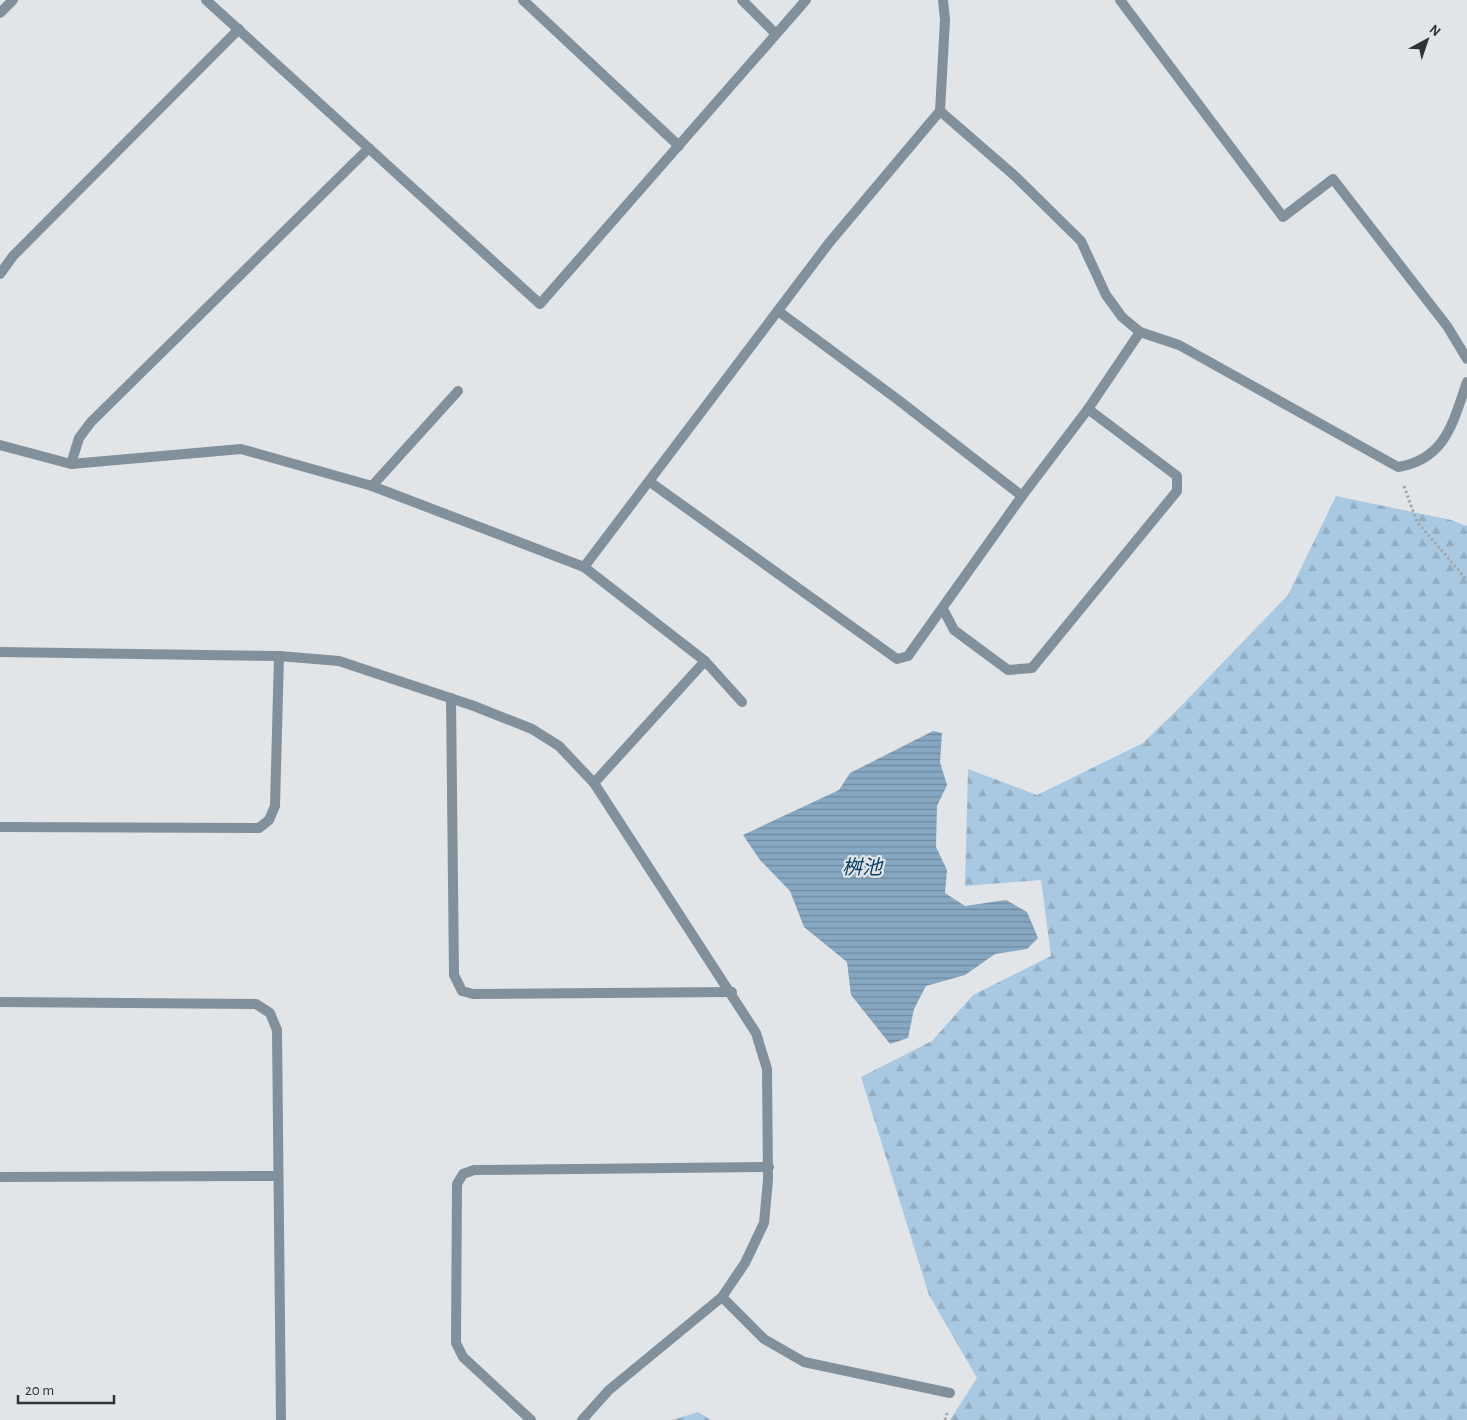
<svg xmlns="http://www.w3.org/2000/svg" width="1467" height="1420" viewBox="0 0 1467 1420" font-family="'Alegreya Sans','Noto Sans JP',sans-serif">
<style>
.forest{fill:url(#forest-firs)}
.water{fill:url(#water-rules)}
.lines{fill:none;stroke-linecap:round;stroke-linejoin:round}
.path{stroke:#a4a7a9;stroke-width:3;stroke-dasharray:2.5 2.5;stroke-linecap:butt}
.minor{stroke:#82909b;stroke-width:10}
.labels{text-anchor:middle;stroke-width:4.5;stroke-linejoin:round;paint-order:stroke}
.water-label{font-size:20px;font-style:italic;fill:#064165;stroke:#e2e5e8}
</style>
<defs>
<pattern id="forest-firs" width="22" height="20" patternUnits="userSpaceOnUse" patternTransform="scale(1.25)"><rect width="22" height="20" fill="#a9c9e2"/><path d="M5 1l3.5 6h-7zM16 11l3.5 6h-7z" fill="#92adc2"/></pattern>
<pattern id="water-rules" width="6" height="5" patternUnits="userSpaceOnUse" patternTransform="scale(1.25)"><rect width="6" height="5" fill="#87a8c2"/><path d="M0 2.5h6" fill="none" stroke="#6f899e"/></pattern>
</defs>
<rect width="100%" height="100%" fill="#e2e5e8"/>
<g class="forest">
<polygon points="1336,496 1451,520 1467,526 1467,1420 950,1420 977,1378 929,1295 861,1077 932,1041 973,995 1051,956 1041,880 965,886 968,769 1037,795 1143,743 1180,707 1288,595"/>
<polygon points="698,1412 711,1420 672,1420"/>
</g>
<polygon class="water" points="933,731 942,733 940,762 947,785 937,806 936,847 947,870 945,893 965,906 1006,900 1027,912 1038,938 1027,949 995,954 965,975 926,986 914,1009 908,1038 890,1044 851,995 847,962 804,927 790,891 760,860 743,835 839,790 850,773"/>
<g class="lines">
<g class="path">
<polyline points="1404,486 1417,522 1467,580"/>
<polyline points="945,1420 947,1413"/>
</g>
<g class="minor">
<polyline points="206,0 540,304 806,0"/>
<polyline points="523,0 679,146"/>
<polyline points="742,0 776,34"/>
<polyline points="1120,0 1283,217 1333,179 1447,326 1467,359"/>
<polyline points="0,13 13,0"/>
<path d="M 940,111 L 1016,177 L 1081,241 L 1106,295 L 1122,317 L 1140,332 L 1179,345 L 1398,467 C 1446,459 1453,422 1467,382"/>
<polyline points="0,274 13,256 239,29"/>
<polyline points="778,311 897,399 1022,496"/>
<polyline points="0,445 71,464 241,449 372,486 584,567 705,661 742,702"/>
<polyline points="71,464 79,438 91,422 369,148"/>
<polyline points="650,482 897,659 908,656 1022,496 1088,409 1140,332"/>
<polyline points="372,486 458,391"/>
<polyline points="584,567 829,243 940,111 945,20 943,0"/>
<polyline points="943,609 954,630 1008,670 1032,668 1177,491 1177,476 1088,409"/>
<polyline points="0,652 279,656 339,661 474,706 532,729 559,746 594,783 756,1033 767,1069 768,1180 764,1223 745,1263 722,1297 609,1390 582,1420"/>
<polyline points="451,698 454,975 462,991 473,994 732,992"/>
<polyline points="594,783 705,661"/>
<polyline points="0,827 259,828 269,820 275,806 279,656"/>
<polyline points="0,1002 256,1004 270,1013 277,1030 281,1420"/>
<polyline points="0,1177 278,1176"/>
<polyline points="722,1297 764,1339 804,1362 950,1393"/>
<polyline points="531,1420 463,1357 456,1343 457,1184 463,1174 474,1170 769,1167"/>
</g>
</g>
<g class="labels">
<g class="water-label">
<text x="862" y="874">桝池</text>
</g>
</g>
<g transform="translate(1427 40) rotate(40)" stroke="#e2e5e8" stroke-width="4" paint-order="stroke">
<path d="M0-4L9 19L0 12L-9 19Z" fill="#303233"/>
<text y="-8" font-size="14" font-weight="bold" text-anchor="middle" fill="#303233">N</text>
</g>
<path d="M18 1395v8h96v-8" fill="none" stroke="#303233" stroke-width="2.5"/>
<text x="25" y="1395" font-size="15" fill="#303233" stroke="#e2e5e8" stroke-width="4" paint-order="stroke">20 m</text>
</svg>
